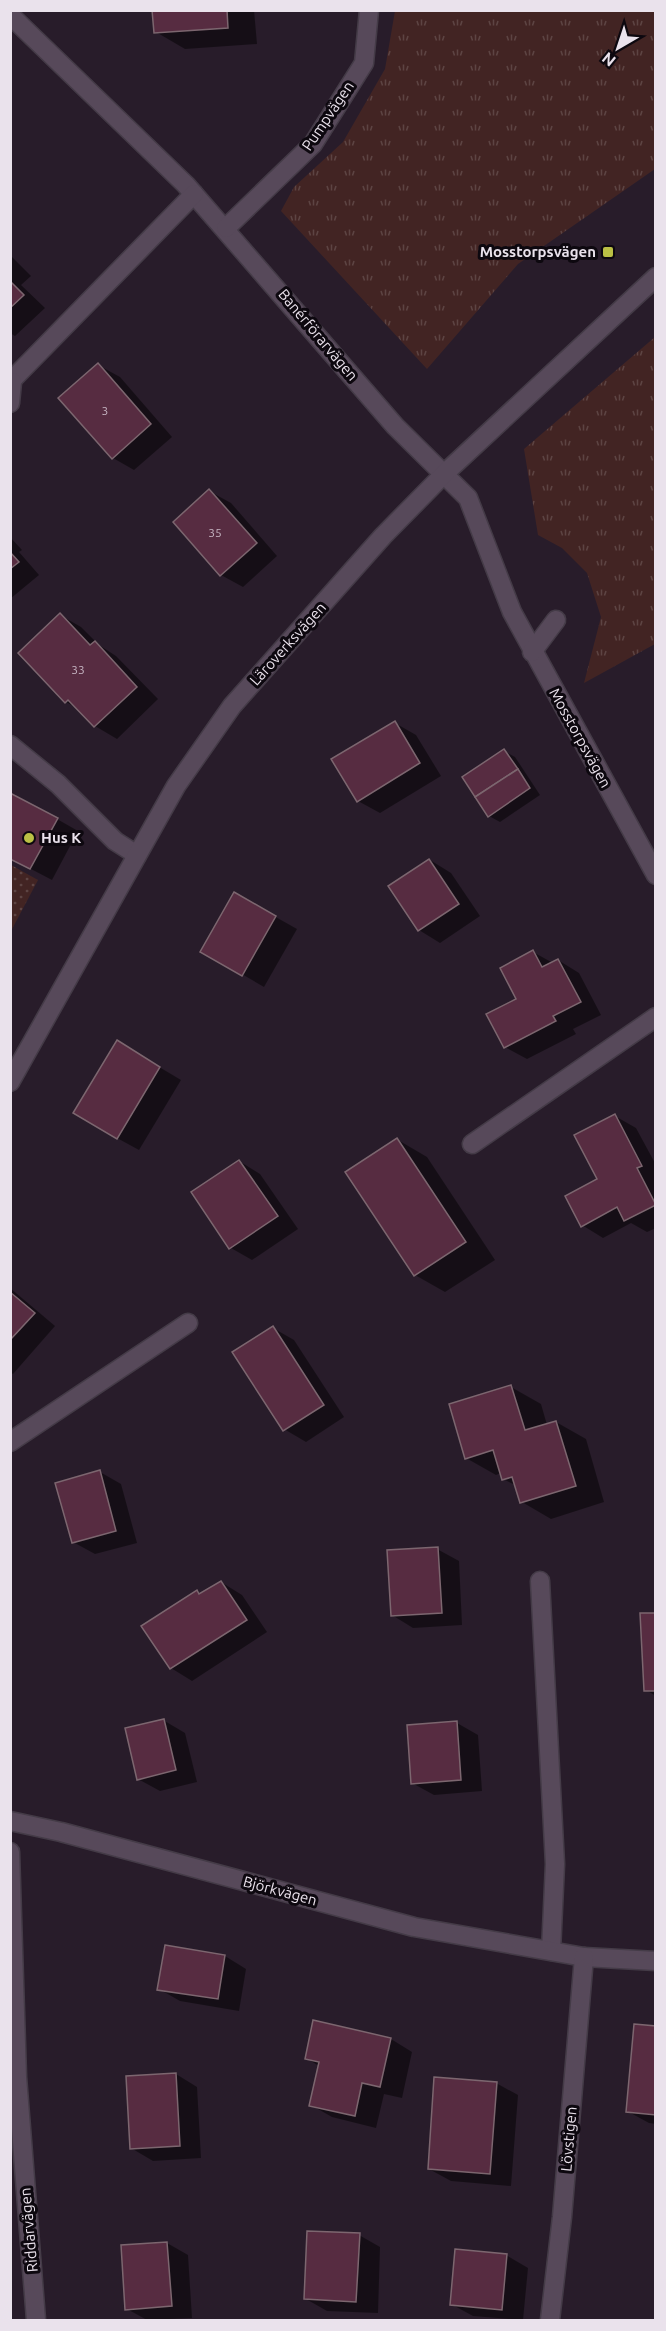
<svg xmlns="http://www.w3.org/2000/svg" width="666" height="2331" viewBox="0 0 666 2331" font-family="Ubuntu,sans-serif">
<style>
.grass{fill:url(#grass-tufts)}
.garden{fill:url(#garden-dots)}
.shadow{fill:#0007}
.building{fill:#572c41;stroke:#7c666f;stroke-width:1.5}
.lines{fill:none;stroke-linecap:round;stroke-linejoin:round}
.minor-casing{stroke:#443b47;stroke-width:21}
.minor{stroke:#57495a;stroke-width:18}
.poi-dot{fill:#bbc045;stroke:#0d080f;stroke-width:2}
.labels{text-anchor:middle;stroke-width:6;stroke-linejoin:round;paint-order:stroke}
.number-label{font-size:12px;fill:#c5b4c1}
.street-label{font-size:15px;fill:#eae2ec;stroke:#0d080f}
.poi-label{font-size:15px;font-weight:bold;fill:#eae2ec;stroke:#0d080f;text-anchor:end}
</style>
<defs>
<pattern id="grass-tufts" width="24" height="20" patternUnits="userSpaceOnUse" patternTransform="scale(1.5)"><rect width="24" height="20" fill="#422423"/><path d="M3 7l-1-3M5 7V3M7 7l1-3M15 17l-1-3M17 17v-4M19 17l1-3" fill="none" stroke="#5d4443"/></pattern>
<pattern id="garden-dots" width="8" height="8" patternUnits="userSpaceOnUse" patternTransform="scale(1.5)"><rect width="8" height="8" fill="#422423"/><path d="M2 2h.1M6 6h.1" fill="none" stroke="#5d4443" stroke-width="1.8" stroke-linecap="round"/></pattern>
</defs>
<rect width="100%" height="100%" fill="#281c2a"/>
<g class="grass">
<polygon points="395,11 655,11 655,169 518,264 427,369 281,211 294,187 343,142 385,69"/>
<polygon points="655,337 655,644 584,683 601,617 587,573 562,548 538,535 524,449"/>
</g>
<polygon class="garden" points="11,865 38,880 11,931"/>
<g class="shadow">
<polygon points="154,10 254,10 257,44 185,49 156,32"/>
<polygon points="10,255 31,276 21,285 45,308 15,336 10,333"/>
<polygon points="98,365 120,377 172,437 134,470 113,458"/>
<polygon points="209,491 231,503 277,556 243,587 221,575"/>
<polygon points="10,537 22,550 19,552 39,575 10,599"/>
<polygon points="60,615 81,627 99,645 116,656 158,699 117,739 95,726 79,709 66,702"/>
<polygon points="395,723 416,735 441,776 380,813 358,801"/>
<polygon points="504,751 515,757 540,795 500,822 489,816"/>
<polygon points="57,819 78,831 52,880 10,858"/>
<polygon points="430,860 451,873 480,916 440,943 419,930"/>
<polygon points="235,894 297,929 264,987 202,951"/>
<polygon points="533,952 553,963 558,960 579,973 601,1015 573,1029 576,1034 527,1059 505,1047"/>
<polygon points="139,1055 181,1080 139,1150 117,1138"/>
<polygon points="615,1116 636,1128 656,1165 656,1228 647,1232 631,1223 603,1238 582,1225 599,1180"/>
<polygon points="398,1140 427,1157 495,1260 445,1292 415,1275 347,1173"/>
<polygon points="239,1161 260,1174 298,1229 252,1260 231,1248"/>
<polygon points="10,1288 55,1326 13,1374 10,1372"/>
<polygon points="273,1328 294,1340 344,1417 306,1442 284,1429"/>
<polygon points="511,1387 541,1404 547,1425 556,1422 586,1439 604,1502 551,1519 522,1502 517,1486 503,1479 501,1473 496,1475 466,1458"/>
<polygon points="100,1472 121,1484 137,1543 95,1554 73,1542"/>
<polygon points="437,1549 459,1561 462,1625 413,1628 392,1615"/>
<polygon points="221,1582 242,1595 267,1632 192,1681 171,1668 197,1591 202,1595"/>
<polygon points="656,1614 656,1696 646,1690"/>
<polygon points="163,1720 185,1733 197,1782 160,1791 138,1779"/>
<polygon points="457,1723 478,1735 482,1791 434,1795 412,1783"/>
<polygon points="225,1956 246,1969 239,2011 180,2001 159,1989"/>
<polygon points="656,2027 656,2124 649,2123 627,2111"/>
<polygon points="391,2039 412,2052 402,2098 384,2094 376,2128 332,2117 311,2105 319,2066 306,2058"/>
<polygon points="176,2074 197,2087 201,2158 153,2161 131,2148"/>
<polygon points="496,2083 518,2095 511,2186 451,2181 429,2169"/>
<polygon points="359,2235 380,2247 378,2313 327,2311 306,2299"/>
<polygon points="167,2243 188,2255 192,2318 147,2320 127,2309"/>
<polygon points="506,2255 528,2268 523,2320 473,2316 451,2304"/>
</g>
<g class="building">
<polygon points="152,10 227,10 228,28 154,33"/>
<polygon points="10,281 24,295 10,308"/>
<polygon points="98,363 151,424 112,459 58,398"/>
<polygon points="209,489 257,543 220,576 173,522"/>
<polygon points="10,552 19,562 10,569"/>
<polygon points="60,613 90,645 95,641 137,687 94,727 68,700 65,703 18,653"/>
<polygon points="395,721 420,763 357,802 331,759"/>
<polygon points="504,749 518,769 475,797 462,777"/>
<polygon points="518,769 530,788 488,817 475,797"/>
<polygon points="10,793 58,818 30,869 10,859"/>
<polygon points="429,859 459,904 418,931 388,886"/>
<polygon points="234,892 276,916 242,976 200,952"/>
<polygon points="533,950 542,967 558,959 581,1002 553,1016 556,1021 504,1048 486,1014 516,999 500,968"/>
<polygon points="117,1040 160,1067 117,1139 73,1113"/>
<polygon points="615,1114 642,1166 637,1168 656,1205 624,1221 617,1207 581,1227 565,1196 597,1179 574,1135"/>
<polygon points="397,1138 466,1242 414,1276 345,1172"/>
<polygon points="239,1160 278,1216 229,1249 191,1192"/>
<polygon points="10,1292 35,1313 10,1340"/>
<polygon points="273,1326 324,1405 283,1431 232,1352"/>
<polygon points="511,1385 525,1430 556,1421 576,1486 520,1503 512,1477 502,1480 493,1450 465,1459 449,1404"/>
<polygon points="100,1470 116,1531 72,1543 55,1483"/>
<polygon points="438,1547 442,1613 391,1616 387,1550"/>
<polygon points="221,1581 247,1620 170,1669 141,1626 197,1590 199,1594"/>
<polygon points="640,1613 656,1613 656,1691 644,1691"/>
<polygon points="164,1719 176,1770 137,1780 125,1728"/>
<polygon points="457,1721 461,1780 411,1784 407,1725"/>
<polygon points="165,1945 225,1955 218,1999 157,1990"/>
<polygon points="313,2020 391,2038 380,2087 362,2083 355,2116 309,2106 319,2062 305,2059"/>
<polygon points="634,2024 656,2026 656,2115 626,2112"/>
<polygon points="176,2073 180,2146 130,2149 126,2076"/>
<polygon points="434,2077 497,2082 490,2174 428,2169"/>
<polygon points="307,2231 360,2233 356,2302 304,2299"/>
<polygon points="167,2242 172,2306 125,2310 121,2245"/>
<polygon points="455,2249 507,2254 502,2310 450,2305"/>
</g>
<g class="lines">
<g class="minor-casing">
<g id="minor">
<polyline points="10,15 186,185 395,426 468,498 512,612 656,875"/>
<polyline points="226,228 313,144 364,63 369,10"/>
<polyline points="10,382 194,194"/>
<polyline points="10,403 12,382"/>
<polyline points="532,652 556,620"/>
<polyline points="10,745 58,784 115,841 137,855"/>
<polyline points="10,1082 176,786 232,706 383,536 444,474 656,277"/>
<polyline points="472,1144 656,1017"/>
<polyline points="10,1442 188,1323"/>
<polyline points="540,1581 555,1864 551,1951"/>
<polyline points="10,1821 61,1832 414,1927 584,1957 656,1961"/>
<polyline points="10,1852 17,2077 36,2320"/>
<polyline points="550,2320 562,2217 584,1957"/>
</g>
</g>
<use href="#minor" class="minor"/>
</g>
<g class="poi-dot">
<rect x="602" y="246" width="12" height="12" rx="3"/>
<circle cx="29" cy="838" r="6"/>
</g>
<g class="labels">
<g class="number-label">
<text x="105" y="415">3</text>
<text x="215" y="537">35</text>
<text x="78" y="674">33</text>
</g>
<g class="street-label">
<text transform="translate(328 116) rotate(-56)" y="5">Pumpvägen</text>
<text transform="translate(318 335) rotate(50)" y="5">Banérförarvägen</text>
<text transform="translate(288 644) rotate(-48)" y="5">Läroverksvägen</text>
<text transform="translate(580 738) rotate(61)" y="5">Mosstorpsvägen</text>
<text transform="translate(280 1891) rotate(15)" y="5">Björkvägen</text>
<text transform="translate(569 2139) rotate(-85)" y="5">Lövstigen</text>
<text transform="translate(29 2230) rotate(-95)" y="5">Riddarvägen</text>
</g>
<g class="poi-label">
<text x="596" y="257">Mosstorpsvägen</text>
<text x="41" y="843" text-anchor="start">Hus K</text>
</g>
</g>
<rect width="666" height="2331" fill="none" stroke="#eae2ec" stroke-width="24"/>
<g transform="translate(618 48) rotate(219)" stroke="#0d080f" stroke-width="4.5" paint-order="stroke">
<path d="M0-4.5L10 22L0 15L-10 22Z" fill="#eae2ec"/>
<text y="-9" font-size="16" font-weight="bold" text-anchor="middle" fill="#eae2ec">N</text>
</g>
</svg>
